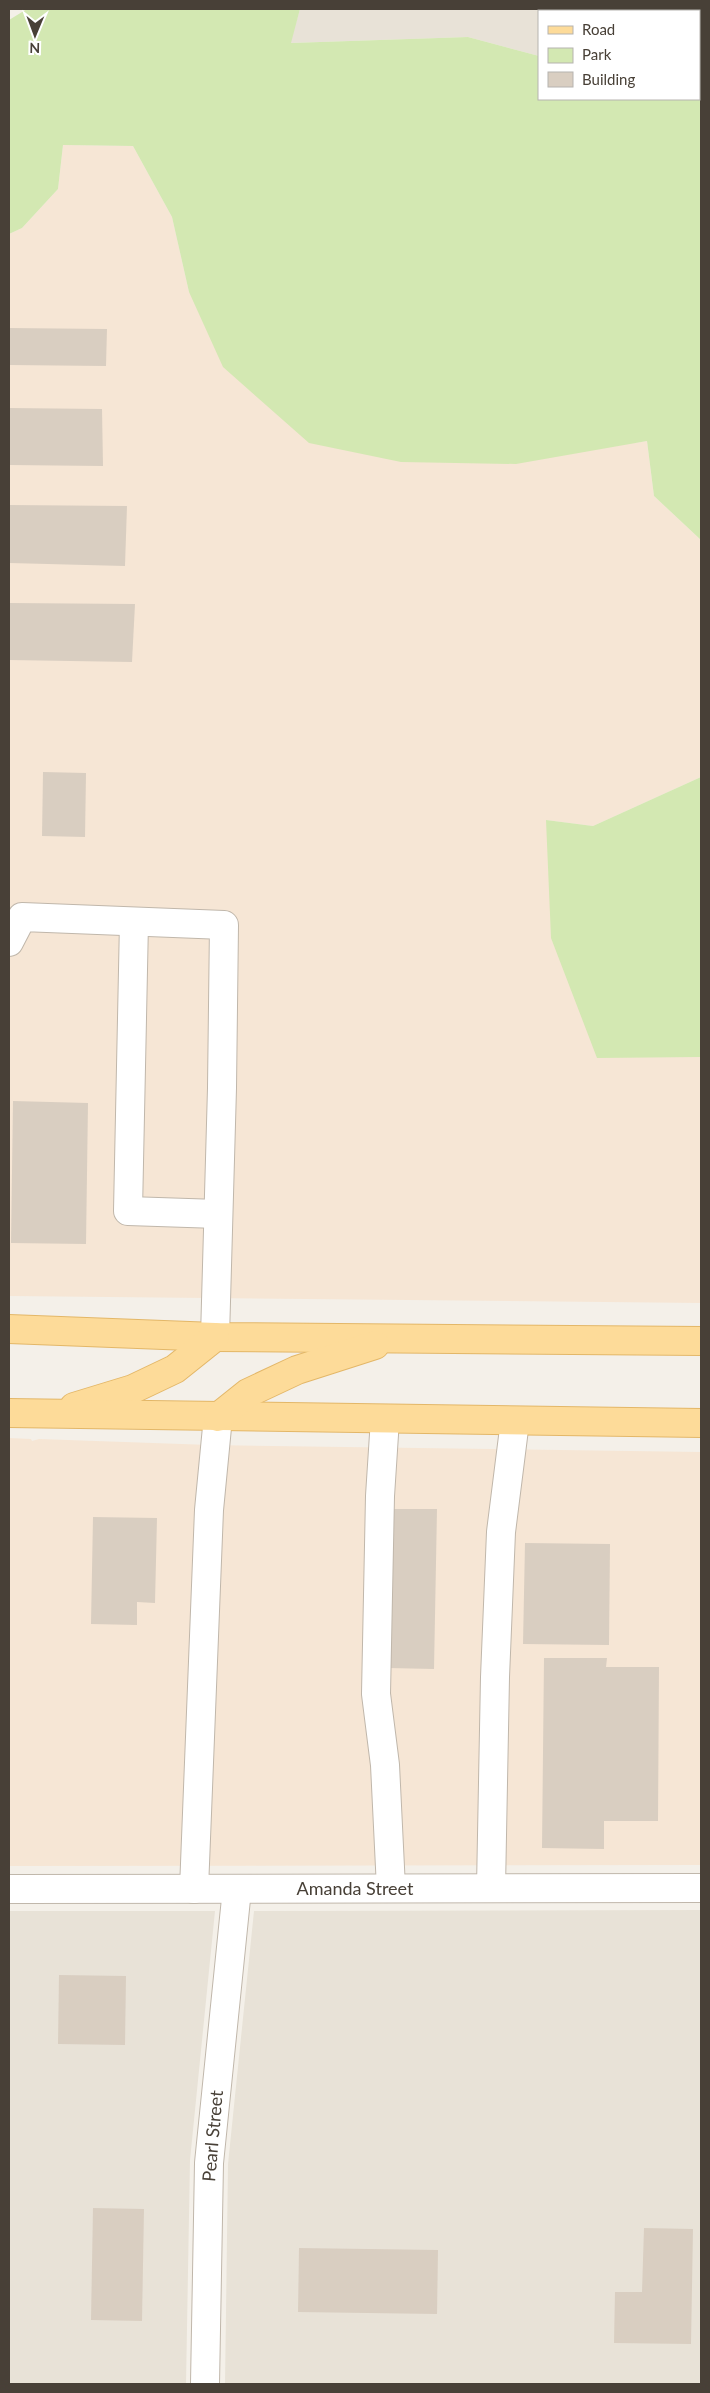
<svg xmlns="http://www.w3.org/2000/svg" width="710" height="2393" viewBox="0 0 710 2393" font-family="Lato,sans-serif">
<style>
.residential{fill:#e8e2d7}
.commercial{fill:#f6e6d5}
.green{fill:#d3e8b2}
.building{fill:#d9cec1}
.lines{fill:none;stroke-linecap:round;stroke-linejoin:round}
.minor-casing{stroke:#c0b7ab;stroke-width:30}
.major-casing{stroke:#e3b768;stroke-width:30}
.minor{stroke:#fff;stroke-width:28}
.major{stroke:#fddb99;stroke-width:28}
.labels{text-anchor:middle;stroke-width:4;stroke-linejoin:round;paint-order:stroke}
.street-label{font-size:18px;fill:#484037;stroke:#fff}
</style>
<rect width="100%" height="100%" fill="#f4f0e9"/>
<g class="residential">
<polygon points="300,9 663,9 662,11 539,11 539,56 468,37 290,43"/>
<polygon points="701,1910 701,2384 225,2384 228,2164 254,1911"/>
<polygon points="9,1911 215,1911 190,2160 186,2384 9,2384"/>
</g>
<g class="commercial">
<polygon points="63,145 133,146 172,217 189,292 635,443 647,441 654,496 701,540 701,777 593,826 546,820 597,1057 701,1057 701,1303 9,1296 9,234 22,228 58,189"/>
<polygon points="9,1438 31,1439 32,1441 39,1439 210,1445 701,1452 701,1865 9,1866"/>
</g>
<g class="green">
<polygon points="27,9 300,9 291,43 468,37 539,56 539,99 699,99 699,11 662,11 663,9 701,9 701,540 654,496 647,441 516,464 401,462 309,443 223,367 189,292 172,217 133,146 63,145 58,189 22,228 9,234 9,20"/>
<polygon points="701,777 701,1057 597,1058 551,938 546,820 593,826"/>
</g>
<g class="building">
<polygon points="9,328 107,329 106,366 9,365"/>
<polygon points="9,408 102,409 103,466 9,465"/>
<polygon points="9,505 127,506 125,566 9,563"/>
<polygon points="9,603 135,604 132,662 9,660"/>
<polygon points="43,772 86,773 85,837 42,836"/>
<polygon points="13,1101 88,1103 86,1244 11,1243"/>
<polygon points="391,1509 437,1509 434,1669 388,1668"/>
<polygon points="93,1517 157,1518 155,1603 137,1602 137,1625 91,1624"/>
<polygon points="525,1543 610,1544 609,1645 523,1644"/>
<polygon points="544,1658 607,1658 606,1667 659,1667 658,1821 604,1821 604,1849 542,1848"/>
<polygon points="59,1975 126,1976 125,2045 58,2044"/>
<polygon points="93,2208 144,2209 142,2321 91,2320"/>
<polygon points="644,2228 693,2229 691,2344 614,2343 615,2292 642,2292"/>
<polygon points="299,2248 438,2250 437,2314 298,2312"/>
</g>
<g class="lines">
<g class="minor-casing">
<g id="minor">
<polyline points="134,922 128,1211 218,1214"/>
<polyline points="9,942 22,917 224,925 222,1088 215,1337"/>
<polyline points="385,1419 380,1496 376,1694 385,1765 391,1888"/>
<polyline points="491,1888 495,1677 501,1532 515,1421"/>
<polyline points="9,1889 701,1888"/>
<polyline points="194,1889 209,1510 218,1417"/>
<polyline points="205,2384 209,2163 237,1889"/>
</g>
</g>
<g class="major-casing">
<g id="major">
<polyline points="9,1329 215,1337 701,1341"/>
<polyline points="74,1407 133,1389 175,1369 215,1337"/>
<polyline points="9,1413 701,1423"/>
<polyline points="218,1417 248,1393 297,1370 375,1345"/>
</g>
</g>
<use href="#minor" class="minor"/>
<use href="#major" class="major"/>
</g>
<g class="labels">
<g class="street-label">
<text x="355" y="1895">Amanda Street</text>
<text transform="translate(213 2136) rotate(-85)" y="6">Pearl Street</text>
</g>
</g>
<rect width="710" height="2393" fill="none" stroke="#484037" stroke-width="20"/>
<rect x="538" y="10" width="162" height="90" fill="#ffffff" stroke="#b6b3af"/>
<rect x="548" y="26" width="25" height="8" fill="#fddb99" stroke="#b6b3af"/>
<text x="582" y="35" font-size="15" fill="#484037">Road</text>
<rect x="548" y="48" width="25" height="15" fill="#d3e8b2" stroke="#b6b3af"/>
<text x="582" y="60" font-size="15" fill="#484037">Park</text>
<rect x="548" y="72" width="25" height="15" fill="#d9cec1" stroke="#b6b3af"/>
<text x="582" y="85" font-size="15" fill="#484037">Building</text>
<g transform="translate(35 35) rotate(181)" stroke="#ffffff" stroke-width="4" paint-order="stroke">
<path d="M0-4L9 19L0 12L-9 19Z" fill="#484037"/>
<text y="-8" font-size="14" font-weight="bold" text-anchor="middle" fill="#484037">N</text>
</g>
</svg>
